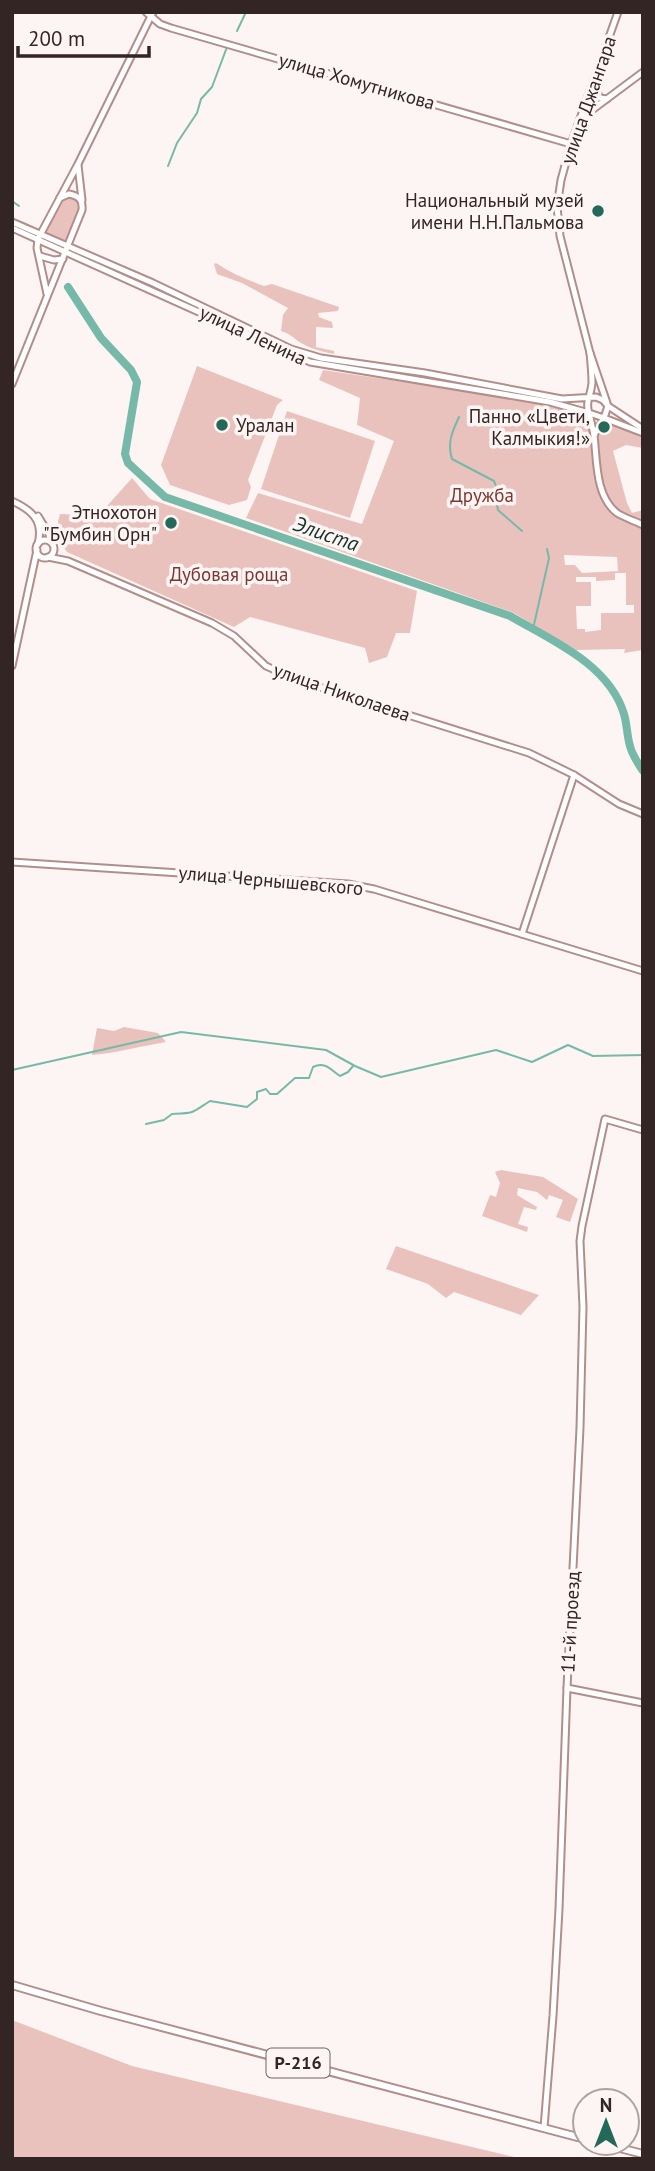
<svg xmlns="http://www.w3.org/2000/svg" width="655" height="2171" viewBox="0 0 655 2171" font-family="'PT Sans',sans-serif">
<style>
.green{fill:#eac2bd;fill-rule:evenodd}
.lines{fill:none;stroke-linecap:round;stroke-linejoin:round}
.stream{stroke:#77b9a8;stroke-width:2}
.river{stroke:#77b9a8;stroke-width:8}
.secondary-casing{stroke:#b28e8a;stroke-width:9}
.primary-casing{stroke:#b28e8a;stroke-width:9}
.highway-casing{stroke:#b28e8a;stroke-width:10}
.secondary{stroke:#fff;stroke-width:5}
.primary{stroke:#fff;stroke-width:5}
.highway{stroke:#fff;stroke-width:6}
.poi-dot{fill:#246859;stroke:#fdf5f4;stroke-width:2.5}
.labels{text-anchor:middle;stroke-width:7;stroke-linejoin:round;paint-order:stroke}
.shield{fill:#fdf5f4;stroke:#706362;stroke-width:2}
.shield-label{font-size:18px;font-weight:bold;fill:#332523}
.street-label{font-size:19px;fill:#332523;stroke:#fdf5f4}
.poi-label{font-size:19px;fill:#332523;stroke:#fdf5f4;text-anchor:end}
.park-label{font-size:19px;fill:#7e3631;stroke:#fdf5f4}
.water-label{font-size:21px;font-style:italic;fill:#11322a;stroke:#fdf5f4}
</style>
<rect width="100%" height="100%" fill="#fdf5f4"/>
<g class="green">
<polygon points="71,197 78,200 80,207 67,242 44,232 64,200"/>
<path d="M 216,263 C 231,273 247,280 264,286 L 272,284 L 339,307 L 338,311 L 318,313 L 319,317 L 332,322 L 333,328 L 316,327 L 316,347 L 334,351 L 334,354 C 323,352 311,349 301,343 C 293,338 291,334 281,331 L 283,315 L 288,308 L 242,283 L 217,274 L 214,264 Z"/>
<polygon points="197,366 283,400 277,405 248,480 251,487 247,500 229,505 170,485 161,465"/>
<path d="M 323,370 L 545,403 L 588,415 L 598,451 L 597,434 L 601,426 L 610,423 L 643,438 L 643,448 L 626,445 L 613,451 L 627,503 L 632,513 L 643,510 L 643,650 L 624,653 L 625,649 L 576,650 L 514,613 L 246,518 L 258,493 L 362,524 L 394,441 L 357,425 L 360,398 L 319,380 ZM 564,555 L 617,557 L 618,571 L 582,573 L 575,565 L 565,565 ZM 615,573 L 626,573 L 626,605 L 634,605 L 634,613 L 601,613 L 601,630 L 585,632 L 585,629 L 577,629 L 576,606 L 591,606 L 591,582 L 576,582 L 576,577 L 596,577 L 596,581 L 615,580 Z"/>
<polygon points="287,411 375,441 350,518 261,489"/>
<path d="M 132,478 L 150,499 L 417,591 L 410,633 L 396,633 L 387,657 L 369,663 L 365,648 L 250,617 L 234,627 L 67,552 C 57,538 55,531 60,514 L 98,516 Z"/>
<path d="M 124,1027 L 158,1033 L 166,1042 C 141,1046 117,1053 92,1055 L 97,1028 L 114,1031 Z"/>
<polygon points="501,1170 543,1177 578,1199 570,1222 556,1217 563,1200 549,1195 547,1200 537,1192 518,1188 517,1195 537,1207 536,1210 524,1207 518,1224 528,1227 527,1232 482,1216 490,1195 496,1197 500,1183 495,1172"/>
<polygon points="396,1246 539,1295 521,1315 454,1292 446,1298 428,1284 386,1269"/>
<polygon points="12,2020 132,2066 523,2159 12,2159"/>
</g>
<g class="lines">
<g class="stream">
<polyline points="237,31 246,12"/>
<polyline points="168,166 177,143 197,113 201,99 212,87 227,47"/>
<polyline points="12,201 19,206"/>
<path d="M 459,417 C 452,432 447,443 452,459 L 494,481 L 496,486"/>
<polyline points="495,492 497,500"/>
<polyline points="497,504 498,510 522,531"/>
<polyline points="533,629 549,558 547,549"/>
<polyline points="12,1070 181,1032 326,1050 355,1066 381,1077 496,1050 532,1062 568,1045 593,1056 643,1055"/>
<path d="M 146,1124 L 164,1120 L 172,1114 C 195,1113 190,1114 210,1101 L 247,1107 L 257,1099 L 257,1092 L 266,1089 L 270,1094 L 277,1094 L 295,1078 L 309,1078 L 313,1067 C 325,1061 331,1070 340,1076 L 348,1072 L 353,1066"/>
</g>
<path class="river" d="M 68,287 L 101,338 L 131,370 L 137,382 L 125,454 L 128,463 L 165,497 L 510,616 C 551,640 609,664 624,714 C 627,724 627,736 630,746 C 632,755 638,763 643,771"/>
<g class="secondary-casing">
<g id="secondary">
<polyline points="146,12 160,24 171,28 571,144"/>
<polyline points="593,84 600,98 607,99"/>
<polyline points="580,119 643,72"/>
<polyline points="78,165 82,200"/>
<polyline points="40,256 54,260 63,259"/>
<polyline points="47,294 37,248 38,239 78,164 153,12"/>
<path d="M 12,384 L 82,210 C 83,200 79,196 69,194 L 60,198"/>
<polyline points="589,413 594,435 604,418"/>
<path d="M 594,435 C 597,460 595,496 617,513 C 625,518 635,521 643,525"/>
<path d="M 12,501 C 32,510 44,521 38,544"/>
<polyline points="38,516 49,534 50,541"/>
<circle cx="45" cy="549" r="9"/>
<polyline points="48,557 68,561 212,623 234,636 266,666 297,680 529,753 574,775 619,804 643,814"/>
<polyline points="12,666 37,550"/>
<polyline points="12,862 348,884 374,889 643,971"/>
<polyline points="522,934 574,775"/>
<polyline points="567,1688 643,1703"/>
<polyline points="544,2128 553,2016 559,1909 567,1688 580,1428 583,1307 580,1241 582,1226 605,1119 643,1130"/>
</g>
</g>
<g class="primary-casing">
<g id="primary">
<path d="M 12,222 L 153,283 L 291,349 L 321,358 L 425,373 L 562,399 L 596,397 L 603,400 L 608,406 L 604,418 L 589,413 C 585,402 591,395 592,383 C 592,373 591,363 590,353"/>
<polyline points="12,228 310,362 550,402 589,413"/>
<polyline points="607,403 590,353 560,236 557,207 561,180 571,144 618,12"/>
<polyline points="608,406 643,429"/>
<polyline points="604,418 643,433"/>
</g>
</g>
<g class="highway-casing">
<g id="highway">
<polyline points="12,1985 101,2011 585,2139"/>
<polyline points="600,2143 643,2154"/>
</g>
</g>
<use href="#secondary" class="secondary"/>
<use href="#primary" class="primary"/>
<use href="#highway" class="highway"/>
</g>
<g class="poi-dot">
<circle cx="598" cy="211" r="7"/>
<circle cx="222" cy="425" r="7"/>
<circle cx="604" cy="427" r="7"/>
<circle cx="171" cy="523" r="7"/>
</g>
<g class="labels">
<rect class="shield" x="266.5" y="2048.5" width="63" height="29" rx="5"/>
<g class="shield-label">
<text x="298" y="2069">Р-216</text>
</g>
<g class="street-label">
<text transform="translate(357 81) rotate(16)" y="7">улица Хомутникова</text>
<text transform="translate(588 100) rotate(-71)" y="7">улица Джангара</text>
<text transform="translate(253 335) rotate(25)" y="7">улица Ленина</text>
<text transform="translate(342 692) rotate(19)" y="7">улица Николаева</text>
<text transform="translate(271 880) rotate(5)" y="7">улица Чернышевского</text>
<text transform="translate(570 1622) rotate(-87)" y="7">11-й проезд</text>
</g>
<g class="poi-label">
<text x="584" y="207">Национальный музей<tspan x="584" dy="22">имени Н.Н.Пальмова</tspan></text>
<text x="590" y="423">Панно «Цвети,<tspan x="590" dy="22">Калмыкия!»</tspan></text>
<text x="236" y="432" text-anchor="start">Уралан</text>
<text x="157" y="519">Этнохотон<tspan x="157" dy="22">"Бумбин Орн"</tspan></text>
</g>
<g class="park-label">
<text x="482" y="502">Дружба</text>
<text x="229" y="581">Дубовая роща</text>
</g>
<g class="water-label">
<text transform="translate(326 534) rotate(19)" y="7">Элиста</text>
</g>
</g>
<rect width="655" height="2171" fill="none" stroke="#332523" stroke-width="28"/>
<g transform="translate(606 2122)"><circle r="33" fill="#fdf5f4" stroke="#aca2a0" stroke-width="2"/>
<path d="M0-5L12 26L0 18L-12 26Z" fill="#246859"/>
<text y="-10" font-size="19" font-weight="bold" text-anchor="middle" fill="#332523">N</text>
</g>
<path d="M18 46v10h131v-10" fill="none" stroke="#332523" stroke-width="3.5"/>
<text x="28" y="46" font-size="21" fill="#332523" stroke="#fdf5f4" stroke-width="5" paint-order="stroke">200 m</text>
</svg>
